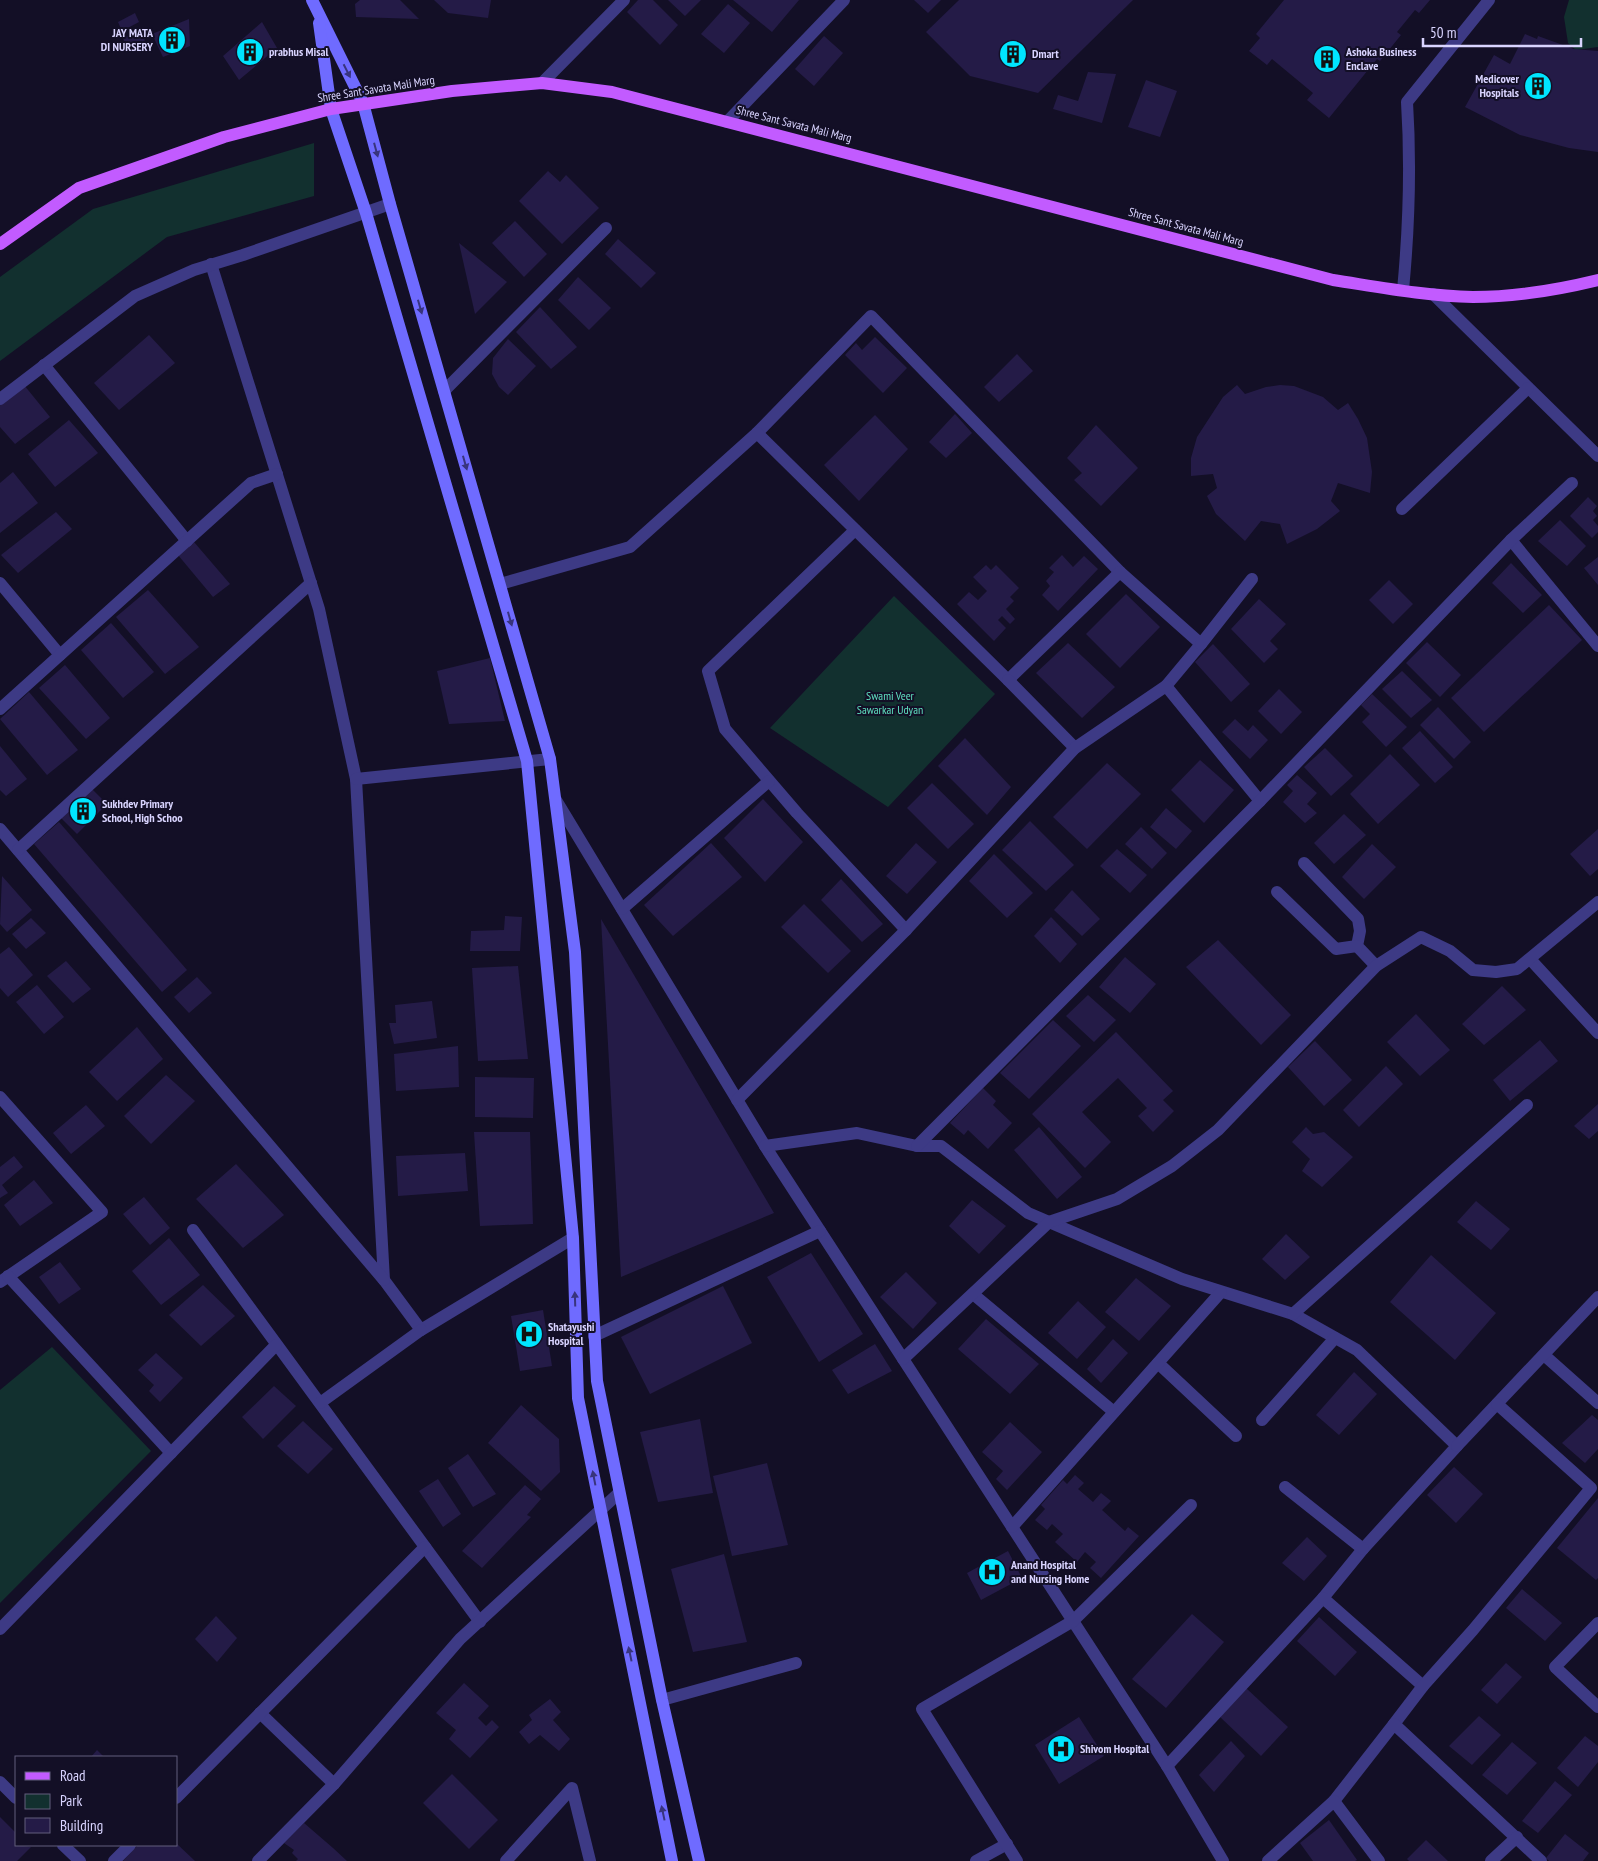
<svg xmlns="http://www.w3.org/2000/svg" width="1598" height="1861" viewBox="0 0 1598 1861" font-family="'PT Sans Narrow',sans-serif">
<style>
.green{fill:#12302f}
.building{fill:#241b47}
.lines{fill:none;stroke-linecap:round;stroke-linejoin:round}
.service{stroke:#3d3a85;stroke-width:12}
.minor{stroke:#3d3a85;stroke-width:12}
.secondary{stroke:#6f6bff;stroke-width:12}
.primary{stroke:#c25bff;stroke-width:12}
.oneway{fill:#38347d}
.labels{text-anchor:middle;stroke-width:4;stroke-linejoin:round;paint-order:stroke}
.poi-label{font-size:12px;font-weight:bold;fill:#d9d4ff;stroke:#130f26;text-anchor:start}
.street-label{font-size:12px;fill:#d9d4ff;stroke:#130f26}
.park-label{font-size:12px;fill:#5fe0c0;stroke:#130f26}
</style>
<rect width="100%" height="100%" fill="#130f26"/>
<g class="green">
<polygon points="1569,0 1598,0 1598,47 1576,50 1568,43 1564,17"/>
<polygon points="314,143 314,196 167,237 0,361 0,277 93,209"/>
<polygon points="894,596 995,694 888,807 770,728"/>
<polygon points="52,1347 151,1451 0,1603 0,1390"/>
</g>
<g class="building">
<polygon points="360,0 400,0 419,19 356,17 355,4"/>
<polygon points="434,0 491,0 488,18 448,13"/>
<polygon points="638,0 653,0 678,25 660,45 627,12"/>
<polygon points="668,0 701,0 685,16"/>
<polygon points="733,0 799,0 772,32"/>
<polygon points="914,0 941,0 928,13"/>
<polygon points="959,0 1133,0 1038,93 970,76 926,32"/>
<polygon points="1284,0 1430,0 1419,13 1415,10 1397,32 1401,35 1380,61 1377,59 1329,118 1307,100 1313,93 1272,59 1267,65 1249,51 1260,38 1256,34"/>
<polygon points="728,4 750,23 724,53 701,34"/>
<polygon points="135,13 139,22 122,31 118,22"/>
<polygon points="189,19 190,46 163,57 152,34"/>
<polygon points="262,22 277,48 239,80 223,56"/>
<polygon points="143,33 145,42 126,49 123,37"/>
<polygon points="1525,34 1537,39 1538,36 1574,49 1598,51 1598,152 1569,148 1520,135 1465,107 1494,55 1510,64"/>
<polygon points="824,36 843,53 814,86 795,69"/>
<polygon points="1088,72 1116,74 1102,123 1053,109 1058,95 1078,101"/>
<polygon points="1146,80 1177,91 1160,137 1128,127"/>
<polygon points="548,171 560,182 566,175 599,208 562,244 519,201"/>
<polygon points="515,221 547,254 524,277 492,243"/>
<polygon points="618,239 656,273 641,288 605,254"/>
<polygon points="459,243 507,282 475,314"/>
<polygon points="578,277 611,308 589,330 558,300"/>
<polygon points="540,307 577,347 551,369 516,332"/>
<polygon points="149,335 175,363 119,410 94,383"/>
<polygon points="875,337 907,368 883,393 845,355 856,343 862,350"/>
<polygon points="508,339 536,366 508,395 499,387 492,374 493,358"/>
<polygon points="1017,354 1033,371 999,402 984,387"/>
<polygon points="24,385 50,417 15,444 0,427 0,404"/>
<polygon points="1237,385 1245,394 1266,387 1280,385 1294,386 1323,397 1338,410 1348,403 1358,419 1367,438 1372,472 1370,493 1338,483 1331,501 1340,511 1317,529 1287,544 1280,524 1261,521 1245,541 1216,514 1207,496 1217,488 1213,474 1191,476 1191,458 1197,437 1223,397"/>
<polygon points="955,414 972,433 946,458 929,442"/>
<polygon points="875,415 908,449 859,501 824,465"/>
<polygon points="69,420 98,453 55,487 28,454"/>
<polygon points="1096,425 1138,468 1101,506 1074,480 1082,473 1067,458"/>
<polygon points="13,472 38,503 0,533 0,483"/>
<polygon points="1588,497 1597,506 1593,511 1597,516 1593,520 1598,526 1598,532 1592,538 1570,516"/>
<polygon points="56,512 72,529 18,573 1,555"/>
<polygon points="1560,520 1586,546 1567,566 1538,541"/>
<polygon points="194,542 230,584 213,597 178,555"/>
<polygon points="1062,555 1073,567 1084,556 1098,569 1058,611 1042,595 1050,586 1046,581 1054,572 1049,568"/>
<polygon points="1598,557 1598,585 1584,568"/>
<polygon points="1511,563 1542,595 1523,613 1492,583"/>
<polygon points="986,565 991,570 996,565 1019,588 1010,597 1014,601 1006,609 1015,619 1010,624 1002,616 998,620 1006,628 994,641 957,604 969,592 978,600 987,591 973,577"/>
<polygon points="1389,580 1413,604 1393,624 1369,600"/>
<polygon points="148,590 199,647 165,674 116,617"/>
<polygon points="1126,594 1160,627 1120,668 1086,634"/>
<polygon points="1259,599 1286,624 1270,641 1278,649 1264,663 1231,629"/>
<polygon points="1549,605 1582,640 1484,732 1451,698"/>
<polygon points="111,623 154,672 123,698 81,650"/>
<polygon points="1427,642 1461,675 1440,697 1406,663"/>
<polygon points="1068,643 1115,687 1082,718 1036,673"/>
<polygon points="1213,644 1250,684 1231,702 1195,662"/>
<polygon points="490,658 505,721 449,724 437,671"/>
<polygon points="65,665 110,718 86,739 39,688"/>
<polygon points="1402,671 1432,700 1411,718 1382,689"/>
<polygon points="1279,689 1302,712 1281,734 1258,711"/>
<polygon points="29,692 78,750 47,775 0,719"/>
<polygon points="1372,694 1407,727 1386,747 1362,722 1370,714 1361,705"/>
<polygon points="1438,707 1471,742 1454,759 1420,725"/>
<polygon points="1235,719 1248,731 1253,725 1268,740 1250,759 1222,732"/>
<polygon points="1420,731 1453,767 1435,783 1402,748"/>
<polygon points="965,738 1011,787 987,815 938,766"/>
<polygon points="0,746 27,779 6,796 0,790"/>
<polygon points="1325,748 1353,776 1331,796 1304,767"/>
<polygon points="1390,754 1420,785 1378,824 1350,794"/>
<polygon points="1200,760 1234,790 1204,823 1171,790"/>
<polygon points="1107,763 1141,794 1087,849 1053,817"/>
<polygon points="1297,775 1317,793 1307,804 1317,813 1305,823 1283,802 1293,791 1287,785"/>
<polygon points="932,783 974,824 948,849 907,808"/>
<polygon points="90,787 107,804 77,834 60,817"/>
<polygon points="763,799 803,842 765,882 724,838"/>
<polygon points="1166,808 1192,831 1176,849 1150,827"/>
<polygon points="1344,814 1366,835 1334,864 1314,843"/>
<polygon points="1030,821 1074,865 1046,891 1002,850"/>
<polygon points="59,822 187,970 162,992 34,844"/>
<polygon points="1141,827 1167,853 1152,869 1125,844"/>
<polygon points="1598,829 1598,869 1590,876 1570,854"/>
<polygon points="711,843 742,877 673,936 644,905"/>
<polygon points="916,843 937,862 907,894 886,876"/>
<polygon points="1372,844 1396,867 1364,899 1342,877"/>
<polygon points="1117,849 1147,875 1130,893 1100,866"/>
<polygon points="994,854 1033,893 1007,918 969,881"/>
<polygon points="2,876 32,910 7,932 0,924"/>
<polygon points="841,879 883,924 862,942 821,900"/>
<polygon points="1072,890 1100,919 1082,936 1054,910"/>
<polygon points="804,904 851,951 828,973 781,927"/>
<polygon points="505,916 522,917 520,951 470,951 471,931 504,930"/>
<polygon points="1051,917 1077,944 1060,963 1034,936"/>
<polygon points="31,918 46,933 26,949 12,934"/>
<polygon points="601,919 774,1213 621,1277"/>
<polygon points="1218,940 1291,1015 1261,1045 1186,967"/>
<polygon points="9,947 33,975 8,997 0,988 0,954"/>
<polygon points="1125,957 1156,984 1130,1013 1099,987"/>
<polygon points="66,961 91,989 73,1003 47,976"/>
<polygon points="518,966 528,1059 478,1061 472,968"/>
<polygon points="197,977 212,993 189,1013 174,997"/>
<polygon points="37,985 64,1017 44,1034 16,1002"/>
<polygon points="1502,986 1526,1010 1484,1045 1462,1024"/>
<polygon points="1088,995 1116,1020 1094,1042 1066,1016"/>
<polygon points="432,1001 437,1038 394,1044 389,1023 396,1023 395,1005"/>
<polygon points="1416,1014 1450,1050 1420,1076 1387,1042"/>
<polygon points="1053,1020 1081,1046 1029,1099 1000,1073"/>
<polygon points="137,1027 163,1059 117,1101 89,1072"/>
<polygon points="1116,1032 1173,1091 1163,1100 1174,1111 1153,1132 1138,1116 1147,1108 1118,1078 1082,1112 1111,1142 1085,1168 1032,1114"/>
<polygon points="1540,1040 1558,1061 1510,1101 1493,1080"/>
<polygon points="1315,1041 1352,1080 1324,1106 1288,1067"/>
<polygon points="458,1046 459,1087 396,1091 394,1054"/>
<polygon points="1386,1066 1403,1084 1359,1127 1343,1110"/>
<polygon points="166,1075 195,1101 151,1144 124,1116"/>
<polygon points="475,1077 534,1078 533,1118 475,1117"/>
<polygon points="983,1088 996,1101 993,1105 1012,1123 988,1149 968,1130 964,1135 950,1123"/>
<polygon points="1598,1104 1598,1131 1589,1139 1574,1126"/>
<polygon points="86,1105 105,1126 71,1154 53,1133"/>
<polygon points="1039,1127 1082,1177 1057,1199 1014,1150"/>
<polygon points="1306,1127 1313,1134 1324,1132 1353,1157 1322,1187 1302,1171 1310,1159 1292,1142"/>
<polygon points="474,1132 530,1132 533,1224 480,1226"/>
<polygon points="465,1153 468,1191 398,1196 396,1156"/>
<polygon points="14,1156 23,1167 2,1185 8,1193 0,1198 0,1167"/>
<polygon points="236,1164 284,1215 243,1248 196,1199"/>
<polygon points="34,1180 53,1203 20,1226 4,1205"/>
<polygon points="144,1197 170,1228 150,1245 123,1214"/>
<polygon points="972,1200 1006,1226 979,1254 949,1226"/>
<polygon points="1476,1201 1510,1229 1491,1250 1457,1222"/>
<polygon points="1286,1234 1310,1257 1285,1280 1262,1259"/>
<polygon points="169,1238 200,1275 161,1305 132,1271"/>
<polygon points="811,1253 863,1334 819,1362 767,1277"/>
<polygon points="1431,1255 1496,1313 1455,1360 1390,1302"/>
<polygon points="60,1262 81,1289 59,1304 39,1277"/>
<polygon points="906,1272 937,1303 913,1329 880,1297"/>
<polygon points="1136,1278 1171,1306 1139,1341 1105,1312"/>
<polygon points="203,1285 235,1316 201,1346 169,1315"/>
<polygon points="723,1286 752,1343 650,1394 621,1337"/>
<polygon points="1078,1301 1106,1327 1077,1359 1048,1333"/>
<polygon points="543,1310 552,1366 520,1371 511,1316"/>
<polygon points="986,1319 1039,1364 1010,1394 958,1349"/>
<polygon points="1113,1339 1128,1353 1101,1383 1087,1369"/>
<polygon points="875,1344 892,1371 848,1394 832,1370"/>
<polygon points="156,1353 183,1378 160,1402 149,1391 154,1385 138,1370"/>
<polygon points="1354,1372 1377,1394 1339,1435 1316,1415"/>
<polygon points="274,1386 296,1406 263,1439 242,1417"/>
<polygon points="521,1405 559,1439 560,1472 541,1491 488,1443"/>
<polygon points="1592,1415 1598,1420 1598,1449 1585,1463 1562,1443"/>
<polygon points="700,1419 713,1493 658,1502 640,1432"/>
<polygon points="303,1421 333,1449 308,1474 277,1446"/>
<polygon points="1010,1422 1042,1452 1007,1490 996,1479 1003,1471 982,1452"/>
<polygon points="468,1454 496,1494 473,1507 448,1468"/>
<polygon points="767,1463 788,1545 732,1556 713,1476"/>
<polygon points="1454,1467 1483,1494 1456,1523 1427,1495"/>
<polygon points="1075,1475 1084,1483 1078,1489 1093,1502 1101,1493 1111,1501 1102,1510 1125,1531 1128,1527 1139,1536 1101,1578 1090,1568 1096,1562 1085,1552 1077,1562 1055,1542 1063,1534 1052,1524 1047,1530 1035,1520 1045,1509 1041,1505 1063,1480 1067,1484"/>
<polygon points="438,1479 461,1514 443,1527 419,1491"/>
<polygon points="525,1485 541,1499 527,1515 531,1517 482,1568 462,1551"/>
<polygon points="1598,1498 1598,1578 1596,1580 1557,1548"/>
<polygon points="1307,1537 1327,1556 1304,1581 1282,1563"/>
<polygon points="1008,1551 1022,1578 981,1600 967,1573"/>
<polygon points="724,1554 747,1642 693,1652 671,1569"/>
<polygon points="1522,1589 1562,1623 1545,1641 1506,1608"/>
<polygon points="1192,1614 1224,1642 1166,1708 1132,1679"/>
<polygon points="216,1616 237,1638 217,1662 195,1639"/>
<polygon points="1319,1617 1357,1652 1335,1676 1297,1641"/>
<polygon points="1506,1663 1522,1677 1497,1704 1481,1690"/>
<polygon points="464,1683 489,1706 478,1718 486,1726 492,1720 499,1727 470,1758 449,1739 456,1730 436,1713"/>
<polygon points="1246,1688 1288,1727 1261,1756 1219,1716"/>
<polygon points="550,1699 561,1712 553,1720 570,1739 559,1751 540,1735 529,1744 519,1732 532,1720 529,1715"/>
<polygon points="1479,1716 1501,1735 1472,1765 1449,1746"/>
<polygon points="1079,1717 1104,1756 1059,1784 1035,1745"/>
<polygon points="1585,1736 1598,1746 1598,1762 1578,1787 1557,1768"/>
<polygon points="1231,1741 1245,1756 1214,1792 1199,1775"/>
<polygon points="1512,1742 1537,1763 1507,1795 1482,1775"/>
<polygon points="97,1750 104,1757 91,1757"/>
<polygon points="452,1774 498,1820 469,1849 423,1803"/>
<polygon points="1555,1781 1572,1795 1538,1833 1522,1821"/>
<polygon points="0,1817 16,1833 16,1845 31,1847 17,1861 0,1861"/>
<polygon points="1329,1820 1357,1860 1355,1861 1313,1861 1300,1843"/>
<polygon points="304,1823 333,1848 347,1861 296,1861 298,1859 292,1853 294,1850 284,1843"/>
<polygon points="1565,1834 1589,1853 1583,1861 1549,1861 1546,1858"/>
<polygon points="1426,1840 1448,1861 1409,1861 1407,1859"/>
<polygon points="176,1843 195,1861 123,1861 138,1845"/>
</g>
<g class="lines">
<g class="service">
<path d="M 1403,290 C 1409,227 1411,165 1407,102 L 1489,0"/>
<polyline points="1304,863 1358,919 1360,931 1357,946 1376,966"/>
<polyline points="1277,892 1336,949 1357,946"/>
</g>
<g class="minor">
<polyline points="542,83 624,0"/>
<polyline points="727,122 844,0"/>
<polyline points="211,264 319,609 356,779 384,1280 421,1330 573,1238"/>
<polyline points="1433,294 1598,456"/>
<polyline points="44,365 187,541"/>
<polyline points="444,391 606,228"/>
<polyline points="0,399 135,296 194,270 243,255 390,204"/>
<polyline points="757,433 871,316 1120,572"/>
<polyline points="1402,509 1528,388"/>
<polyline points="855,530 708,671 725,729 797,813 906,930"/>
<polyline points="1511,540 1598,646"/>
<polyline points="0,583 60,655"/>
<polyline points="500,584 630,547 757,433 1008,680 1120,572 1201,644 1166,686"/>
<polyline points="1201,644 1252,579"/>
<polyline points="1008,680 1075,748"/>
<polyline points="0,709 251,483 277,474"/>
<polyline points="356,779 550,759"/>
<polyline points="556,800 765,1146 1167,1766 1223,1861"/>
<polyline points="0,829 384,1280"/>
<polyline points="18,850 311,583"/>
<polyline points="622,909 769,781"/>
<polyline points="1530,959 1598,1033"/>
<polyline points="0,1097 102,1212 0,1282"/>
<polyline points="737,1100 906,930 1075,748 1166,686 1260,801"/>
<polyline points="765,1146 857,1133 917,1146 941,1146 1028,1213 1182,1279 1293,1314 1357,1350 1457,1446 1363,1549 1323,1598 1167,1766"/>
<polyline points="917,1146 1260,801 1511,540 1572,483"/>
<polyline points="193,1230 480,1622"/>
<polyline points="8,1276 171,1453"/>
<polyline points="973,1294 1114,1412"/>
<polyline points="1293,1314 1527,1105"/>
<polyline points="594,1336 820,1231"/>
<polyline points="1544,1355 1598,1403"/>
<polyline points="903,1359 1049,1222 1117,1199 1172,1166 1218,1130 1376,966 1421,937 1450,951 1473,970 1496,972 1517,969 1598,902"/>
<polyline points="1158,1363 1236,1436"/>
<polyline points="320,1403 421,1330"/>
<polyline points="1262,1420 1335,1338"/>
<polyline points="1457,1446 1598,1297"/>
<polyline points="1285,1487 1363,1549"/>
<polyline points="1012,1527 1221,1292"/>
<polyline points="1323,1598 1423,1686"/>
<polyline points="1598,1623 1555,1667 1598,1707"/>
<polyline points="0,1629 276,1345"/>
<polyline points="662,1700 796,1663"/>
<polyline points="260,1713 334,1784"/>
<polyline points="1394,1724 1423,1686 1473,1630 1591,1488 1497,1404"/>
<polyline points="0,1782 16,1798"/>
<polyline points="176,1798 425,1547"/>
<polyline points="1334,1801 1394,1724 1541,1861"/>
<polyline points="63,1845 80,1861"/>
<polyline points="114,1861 130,1845"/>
<polyline points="258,1861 334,1784 460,1639 619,1493"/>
<polyline points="506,1861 572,1788 590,1861"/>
<polyline points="976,1861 1007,1844"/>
<polyline points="1017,1861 922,1709 1073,1621 1191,1505"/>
<polyline points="1268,1861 1334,1801 1379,1861"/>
<polyline points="1491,1861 1517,1837"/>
</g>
<g class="secondary">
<polyline points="312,0 363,103 390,204 550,759 575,952 597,1381 662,1700 699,1861"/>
<polyline points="319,23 331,109 366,213 527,761 573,1238 578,1398 672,1861"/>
</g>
<path class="primary" d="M 0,244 L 79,188 L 224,137 L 331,109 L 452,91 L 542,83 L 612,92 L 1333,280 C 1379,287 1426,296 1473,297 C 1516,297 1557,290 1598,280"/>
</g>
<defs><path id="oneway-solid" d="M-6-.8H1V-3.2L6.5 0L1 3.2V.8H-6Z" transform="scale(1.25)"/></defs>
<g class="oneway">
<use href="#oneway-solid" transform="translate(347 71) rotate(63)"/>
<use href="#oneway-solid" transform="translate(376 150) rotate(75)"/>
<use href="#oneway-solid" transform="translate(420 307) rotate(74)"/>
<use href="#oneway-solid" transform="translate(465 463) rotate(74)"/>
<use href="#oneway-solid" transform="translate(510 619) rotate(74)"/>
<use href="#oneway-solid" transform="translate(575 1299) rotate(-92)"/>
<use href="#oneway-solid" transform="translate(594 1478) rotate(-101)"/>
<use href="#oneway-solid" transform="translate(630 1654) rotate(-102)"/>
<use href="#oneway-solid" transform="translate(663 1813) rotate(-102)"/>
</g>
<defs>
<g id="building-disc" transform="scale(1.4375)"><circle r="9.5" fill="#00e5ff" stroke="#130f26"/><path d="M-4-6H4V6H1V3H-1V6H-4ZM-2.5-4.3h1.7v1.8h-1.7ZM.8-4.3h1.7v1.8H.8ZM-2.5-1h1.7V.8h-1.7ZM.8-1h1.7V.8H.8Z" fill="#111"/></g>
<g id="hospital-disc" transform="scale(1.4375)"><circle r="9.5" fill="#00e5ff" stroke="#130f26"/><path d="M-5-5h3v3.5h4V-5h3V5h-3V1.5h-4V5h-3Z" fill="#111"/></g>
</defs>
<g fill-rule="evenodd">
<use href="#building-disc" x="172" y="40"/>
<use href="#building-disc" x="250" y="52"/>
<use href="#building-disc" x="1013" y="54"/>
<use href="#building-disc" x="1327" y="59"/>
<use href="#building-disc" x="1538" y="86"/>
<use href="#building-disc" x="83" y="811"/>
<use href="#hospital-disc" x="529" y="1334"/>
<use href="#hospital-disc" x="992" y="1572"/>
<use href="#hospital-disc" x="1061" y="1749"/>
</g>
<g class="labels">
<g class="poi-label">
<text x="153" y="37" text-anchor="end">JAY MATA<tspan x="153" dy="14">DI NURSERY</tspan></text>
<text x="269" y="56">prabhus Misal</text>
<text x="1346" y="56">Ashoka Business<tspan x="1346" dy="14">Enclave</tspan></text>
<text x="1032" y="58">Dmart</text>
<text x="1519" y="83" text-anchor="end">Medicover<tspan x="1519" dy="14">Hospitals</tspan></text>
<text x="102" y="808">Sukhdev Primary<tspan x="102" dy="14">School, High Schoo</tspan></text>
<text x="548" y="1331">Shatayushi<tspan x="548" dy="14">Hospital</tspan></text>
<text x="1011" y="1569">Anand Hospital<tspan x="1011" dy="14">and Nursing Home</tspan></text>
<text x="1080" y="1753">Shivom Hospital</text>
</g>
<g class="street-label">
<text transform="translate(376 89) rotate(-9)" y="4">Shree Sant Savata Mali Marg</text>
<text transform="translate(794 124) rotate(14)" y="4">Shree Sant Savata Mali Marg</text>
<text transform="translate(1186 227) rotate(15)" y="4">Shree Sant Savata Mali Marg</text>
</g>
<g class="park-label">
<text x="890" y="700">Swami Veer<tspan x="890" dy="14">Sawarkar Udyan</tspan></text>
</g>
</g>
<rect x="15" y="1756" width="162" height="90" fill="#130f26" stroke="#625e7d"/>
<rect x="25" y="1772" width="25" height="8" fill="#c25bff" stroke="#625e7d"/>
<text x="60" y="1781" font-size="15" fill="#d9d4ff">Road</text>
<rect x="25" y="1794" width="25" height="15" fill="#12302f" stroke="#625e7d"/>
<text x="60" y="1806" font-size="15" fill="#d9d4ff">Park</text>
<rect x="25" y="1818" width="25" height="15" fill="#241b47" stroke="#625e7d"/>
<text x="60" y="1831" font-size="15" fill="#d9d4ff">Building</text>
<path d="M1423 38v8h158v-8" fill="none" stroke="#d9d4ff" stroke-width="2.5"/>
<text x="1430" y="38" font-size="15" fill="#d9d4ff" stroke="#130f26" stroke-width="4" paint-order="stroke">50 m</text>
</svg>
